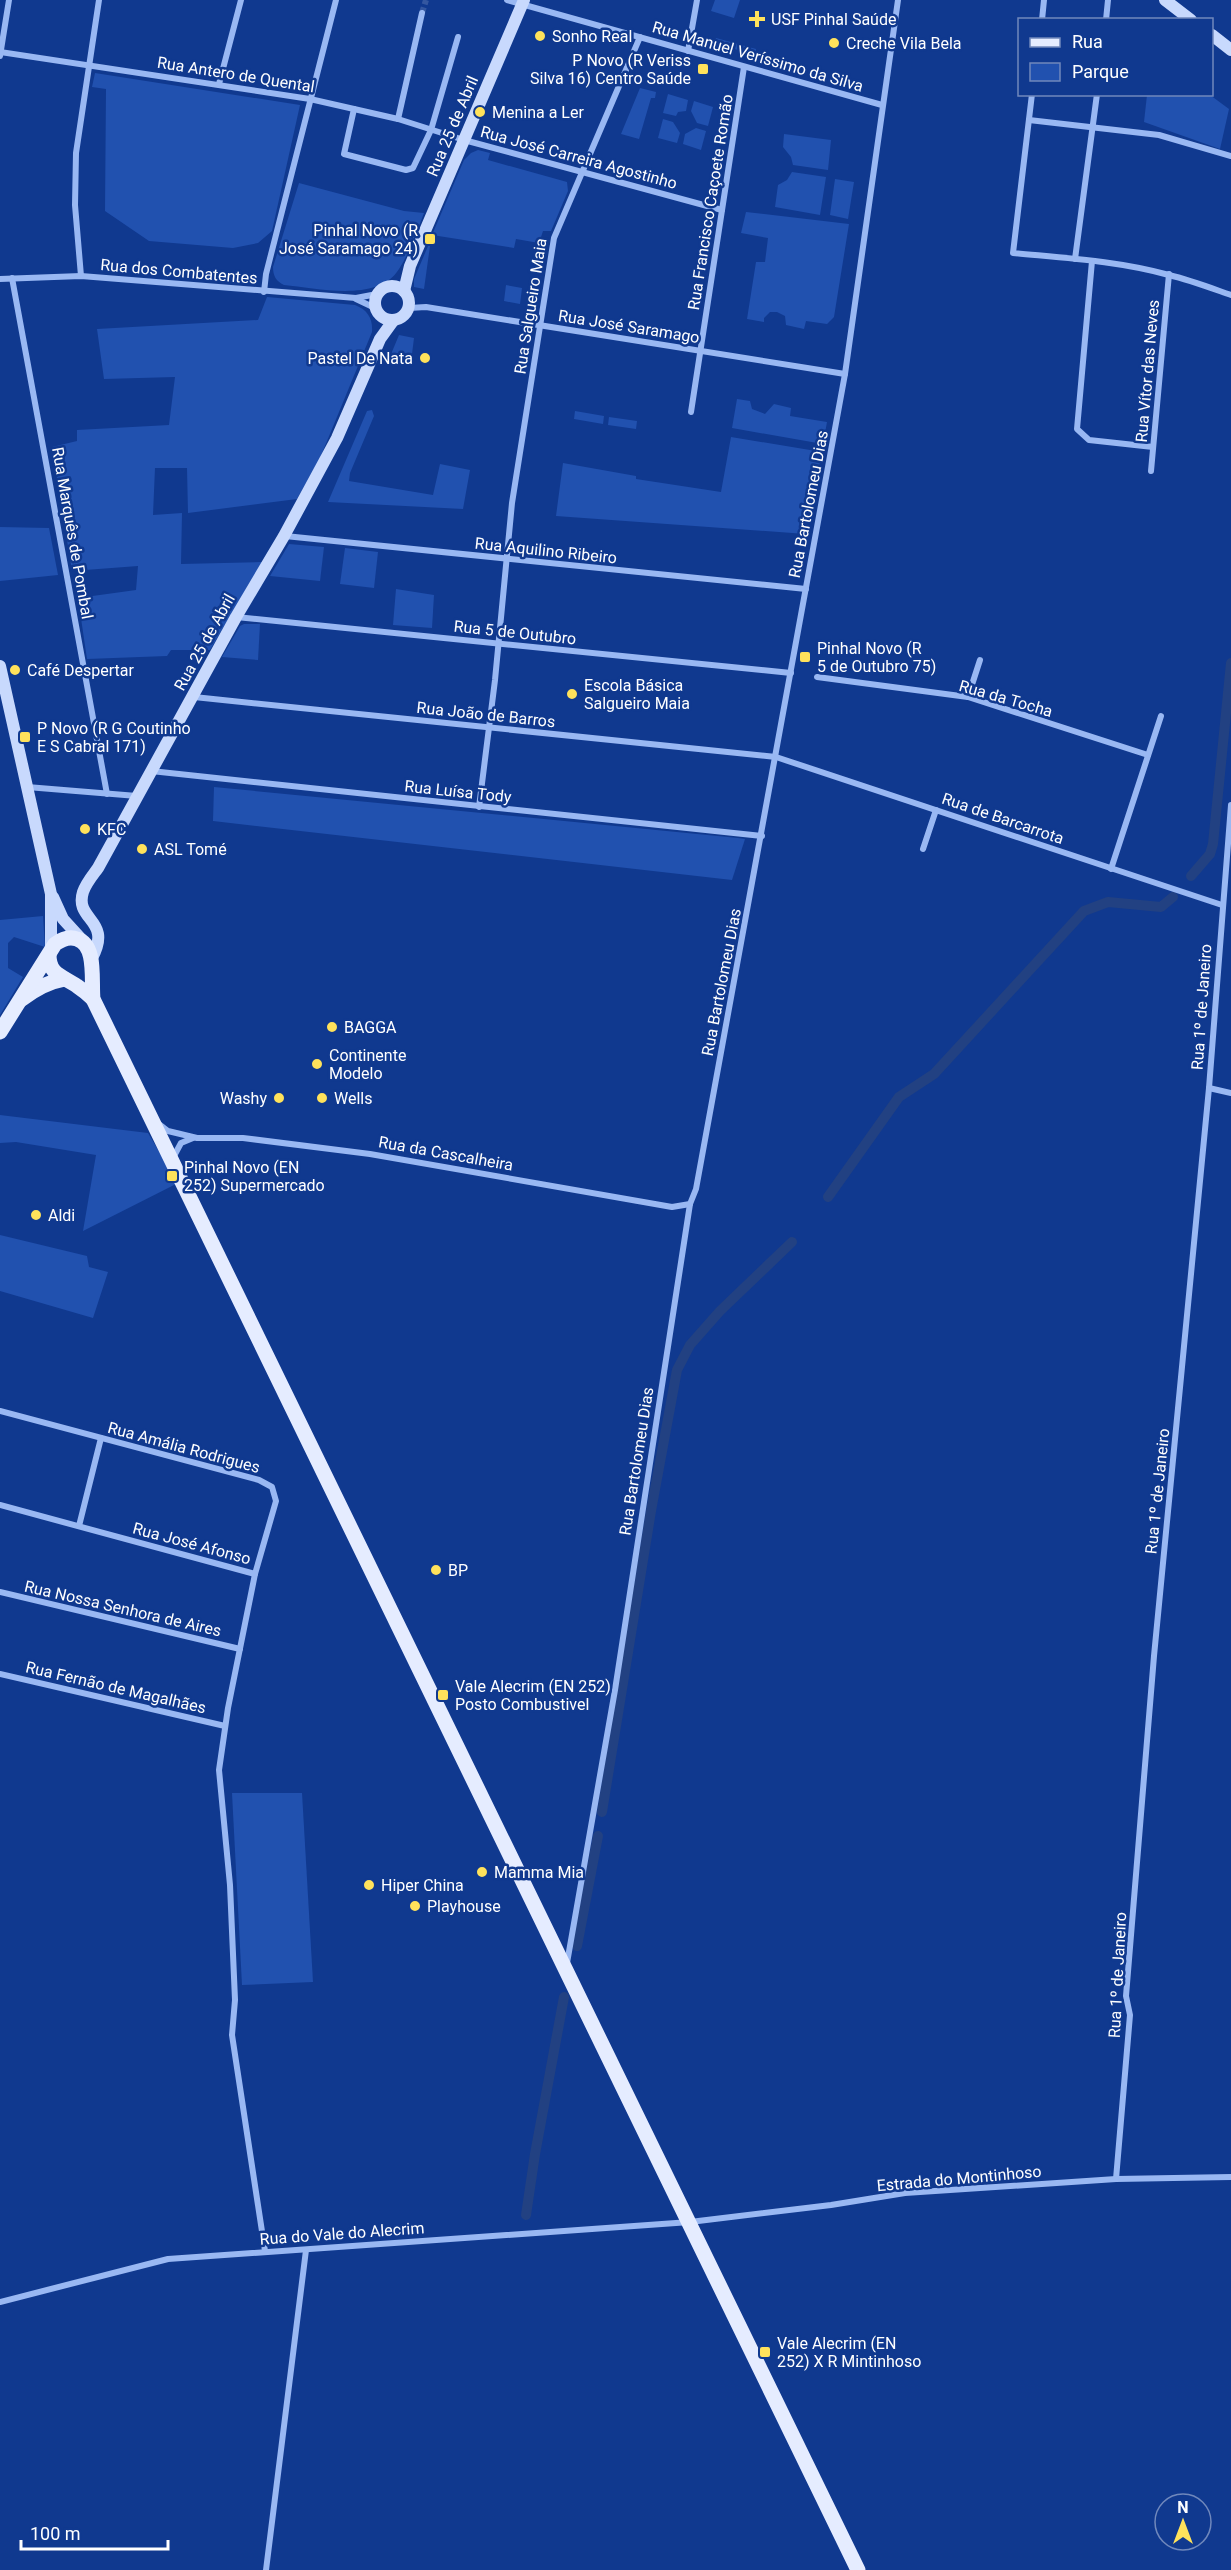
<svg xmlns="http://www.w3.org/2000/svg" width="1231" height="2570" viewBox="0 0 1231 2570" font-family="Roboto,sans-serif">
<style>
.green{fill:#2151af}
.lines{fill:none;stroke-linecap:round;stroke-linejoin:round}
.canal{stroke:#224182;stroke-width:10}
.street-tunnel{stroke:#3457a0;stroke-width:6;stroke-dasharray:6 3;stroke-linecap:butt}
.street{stroke:#99b8f3;stroke-width:6}
.secondary{stroke:#c8d9fd;stroke-width:12}
.primary{stroke:#e5ecff;stroke-width:15}
.poi-dot{fill:#ffe25b;stroke:#10398f;stroke-width:2}
.labels{text-anchor:middle;stroke-width:5;stroke-linejoin:round;paint-order:stroke}
.poi-label{font-size:16px;fill:#fff;stroke:#10398f;text-anchor:start}
.street-label{font-size:16px;fill:#fff;stroke:#10398f}
</style>
<rect width="100%" height="100%" fill="#10398f"/>
<g class="green">
<polygon points="715,0 740,0 734,18 711,11"/>
<polygon points="716,38 756,49 755,55 714,43"/>
<polygon points="95,73 300,105 272,231 258,243 233,248 149,241 105,211 106,89 92,87"/>
<polygon points="640,88 656,92 655,98 651,98 639,139 621,134"/>
<polygon points="668,94 688,100 686,111 678,112 676,116 663,113"/>
<polygon points="1147,95 1210,95 1229,109 1220,149 1144,122"/>
<polygon points="694,101 713,107 708,126 697,123 691,111"/>
<polygon points="663,119 673,122 680,133 677,143 658,138"/>
<polygon points="696,128 706,131 701,150 683,144 685,134"/>
<polygon points="784,134 831,140 828,170 793,165 791,157 783,147"/>
<polygon points="478,150 490,153 488,160 567,182 568,191 551,231 543,231 539,243 516,239 514,248 432,235 464,160 471,153"/>
<polygon points="792,172 826,177 820,215 775,207 778,185 787,180"/>
<polygon points="835,179 854,182 848,219 830,215"/>
<path d="M 299,183 L 404,211 L 424,213 C 417,231 410,252 399,269 C 378,303 317,288 284,285 C 276,281 273,276 273,267 Z"/>
<polygon points="746,212 849,224 834,317 827,324 806,321 804,329 786,325 785,316 777,312 770,312 764,318 764,322 747,319 756,262 765,262 768,238 741,233"/>
<polygon points="431,239 424,289 414,287 414,279"/>
<polygon points="506,285 522,288 520,304 504,301"/>
<path d="M 267,297 L 355,305 C 368,310 373,319 372,332 L 320,458 L 297,499 L 188,513 L 187,468 L 155,468 L 153,515 L 182,513 L 181,564 L 262,562 L 210,650 L 171,650 L 167,656 L 87,659 L 78,598 L 136,590 L 138,566 L 72,571 L 52,447 L 77,441 L 77,430 L 169,425 L 175,377 L 104,379 L 97,329 L 258,320 Z"/>
<polygon points="399,335 414,338 411,362 408,365 392,362 389,359"/>
<polygon points="737,399 750,401 752,409 765,414 774,404 791,408 790,416 827,422 823,444 732,428"/>
<polygon points="372,410 374,416 350,473 349,481 433,495 440,464 470,470 463,509 328,502 367,411"/>
<polygon points="575,411 604,416 603,424 574,419"/>
<polygon points="609,417 637,421 636,429 608,425"/>
<polygon points="731,437 822,452 806,534 556,516 563,463 636,476 636,479 721,492"/>
<polygon points="0,527 49,528 58,575 0,581"/>
<polygon points="289,544 324,547 320,581 270,576"/>
<polygon points="345,548 378,552 374,588 340,584"/>
<polygon points="396,589 434,595 432,628 393,625"/>
<polygon points="244,624 260,624 258,660 222,657 240,626"/>
<polygon points="214,787 738,838 745,839 732,880 213,821"/>
<polygon points="43,916 45,947 14,937 8,943 8,968 23,977 0,1015 0,920"/>
<polygon points="0,1115 148,1133 178,1183 83,1231 96,1155 16,1142 0,1143"/>
<polygon points="0,1235 87,1256 89,1267 108,1272 93,1318 0,1291"/>
<polygon points="232,1793 302,1793 313,1982 242,1985"/>
</g>
<g class="lines">
<g class="canal">
<polyline points="1191,876 1210,854 1213,844 1231,663"/>
<polyline points="828,1197 899,1097 934,1074 1084,911 1108,902 1161,907 1173,897"/>
<polyline points="602,1812 651,1511 677,1370 690,1345 720,1311 792,1242"/>
<polyline points="577,1946 598,1836"/>
<polyline points="526,2215 535,2154 564,1997"/>
</g>
<polyline class="street-tunnel" points="422,13 426,0"/>
<g class="street">
<polyline points="507,0 882,105"/>
<polyline points="1042,20 1044,0"/>
<polyline points="1106,20 1108,0"/>
<polyline points="688,51 697,0"/>
<polyline points="0,52 310,99 398,119 464,140 722,210"/>
<polyline points="0,56 9,0"/>
<polyline points="219,84 241,0"/>
<path d="M 1032,94 L 1013,253 C 1065,258 1119,261 1169,275 C 1190,280 1211,288 1231,295"/>
<polyline points="354,109 344,154 406,170 413,168 431,130 458,37"/>
<polyline points="398,119 422,13"/>
<polyline points="1029,120 1159,135 1231,156"/>
<polyline points="1075,259 1097,94"/>
<polyline points="1092,261 1077,429 1089,440 1153,447"/>
<polyline points="81,276 75,205 76,153 99,0"/>
<polyline points="12,278 107,794"/>
<polyline points="0,279 81,276 356,298 377,294"/>
<polyline points="264,292 266,274 336,0"/>
<polyline points="356,299 375,308"/>
<polyline points="409,308 426,307 845,374"/>
<polyline points="691,412 744,67"/>
<polyline points="1151,471 1169,274"/>
<polyline points="285,536 806,589"/>
<polyline points="236,617 791,673"/>
<polyline points="817,677 968,697 1148,755"/>
<polyline points="194,697 776,757 1222,905"/>
<polyline points="968,697 980,660"/>
<polyline points="151,771 762,836"/>
<polyline points="27,787 137,796"/>
<polyline points="479,807 495,680 512,503 554,238 640,37"/>
<polyline points="923,849 936,810"/>
<polyline points="1111,869 1161,716"/>
<polyline points="1209,1088 1231,1093"/>
<polyline points="159,1124 168,1131 197,1138 243,1138 370,1154 672,1207 690,1204"/>
<polyline points="174,1156 181,1143 193,1138"/>
<polyline points="0,1411 259,1480 272,1487 276,1501 255,1574 228,1708 219,1770 230,1885 235,2000 232,2035 265,2251"/>
<polyline points="0,1505 255,1574"/>
<polyline points="79,1526 101,1438"/>
<polyline points="0,1592 240,1649"/>
<polyline points="0,1674 225,1726"/>
<polyline points="567,1963 615,1690 690,1204 696,1189 845,374 898,0"/>
<polyline points="1116,2179 1130,2015 1126,1996 1154,1656 1209,1088 1231,805"/>
<polyline points="0,2302 168,2259 690,2222 831,2205 905,2193 1116,2179 1231,2177"/>
<polyline points="266,2570 306,2250"/>
</g>
<g class="secondary">
<polyline points="1165,0 1191,20"/>
<polyline points="1212,35 1231,50"/>
<circle cx="392" cy="303" r="17"/>
<polyline points="404,291 410,266 524,0"/>
<polyline points="0,666 51,894 51,949"/>
<polyline points="53,897 63,919 84,942"/>
<path d="M 92,958 C 113,919 74,921 83,892 C 86,883 93,875 98,868 L 236,617 L 284,536 L 337,438 L 380,339 L 393,321"/>
</g>
<g class="primary">
<path d="M 49,955 C 49,975 63,976 77,986 C 83,990 88,994 93,999"/>
<path d="M 22,999 C 35,989 47,982 64,979"/>
<path d="M 0,1032 L 55,944 C 62,939 69,936 77,939 C 97,945 91,981 93,999 L 858,2570"/>
</g>
</g>
<g class="poi-dot">
<path d="M754 10h6v6h6v6h-6v6h-6v-6h-6v-6h6z"/>
<circle cx="540" cy="36" r="6"/>
<circle cx="834" cy="43" r="6"/>
<rect x="697" y="63" width="12" height="12" rx="3"/>
<circle cx="480" cy="112" r="6"/>
<rect x="424" y="233" width="12" height="12" rx="3"/>
<circle cx="425" cy="358" r="6"/>
<rect x="799" y="651" width="12" height="12" rx="3"/>
<circle cx="15" cy="670" r="6"/>
<circle cx="572" cy="694" r="6"/>
<rect x="19" y="731" width="12" height="12" rx="3"/>
<circle cx="85" cy="829" r="6"/>
<circle cx="142" cy="849" r="6"/>
<circle cx="332" cy="1027" r="6"/>
<circle cx="317" cy="1064" r="6"/>
<circle cx="279" cy="1098" r="6"/>
<circle cx="322" cy="1098" r="6"/>
<rect x="166" y="1170" width="12" height="12" rx="3"/>
<circle cx="36" cy="1215" r="6"/>
<circle cx="436" cy="1570" r="6"/>
<rect x="437" y="1689" width="12" height="12" rx="3"/>
<circle cx="482" cy="1872" r="6"/>
<circle cx="369" cy="1885" r="6"/>
<circle cx="415" cy="1906" r="6"/>
<rect x="759" y="2346" width="12" height="12" rx="3"/>
</g>
<g class="labels">
<g class="poi-label">
<text x="771" y="25">USF Pinhal Saúde</text>
<text x="552" y="42">Sonho Real</text>
<text x="846" y="49">Creche Vila Bela</text>
<text x="691" y="66" text-anchor="end">P Novo (R Veriss<tspan x="691" dy="18">Silva 16) Centro Saúde</tspan></text>
<text x="492" y="118">Menina a Ler</text>
<text x="418" y="236" text-anchor="end">Pinhal Novo (R<tspan x="418" dy="18">José Saramago 24)</tspan></text>
<text x="413" y="364" text-anchor="end">Pastel De Nata</text>
<text x="817" y="654">Pinhal Novo (R<tspan x="817" dy="18">5 de Outubro 75)</tspan></text>
<text x="27" y="676">Café Despertar</text>
<text x="584" y="691">Escola Básica<tspan x="584" dy="18">Salgueiro Maia</tspan></text>
<text x="37" y="734">P Novo (R G Coutinho<tspan x="37" dy="18">E S Cabral 171)</tspan></text>
<text x="97" y="835">KFC</text>
<text x="154" y="855">ASL Tomé</text>
<text x="344" y="1033">BAGGA</text>
<text x="329" y="1061">Continente<tspan x="329" dy="18">Modelo</tspan></text>
<text x="267" y="1104" text-anchor="end">Washy</text>
<text x="334" y="1104">Wells</text>
<text x="184" y="1173">Pinhal Novo (EN<tspan x="184" dy="18">252) Supermercado</tspan></text>
<text x="48" y="1221">Aldi</text>
<text x="448" y="1576">BP</text>
<text x="455" y="1692">Vale Alecrim (EN 252)<tspan x="455" dy="18">Posto Combustivel</tspan></text>
<text x="494" y="1878">Mamma Mia</text>
<text x="381" y="1891">Hiper China</text>
<text x="427" y="1912">Playhouse</text>
<text x="777" y="2349">Vale Alecrim (EN<tspan x="777" dy="18">252) X R Mintinhoso</tspan></text>
</g>
<g class="street-label">
<text transform="translate(758 56) rotate(16)" y="6">Rua Manuel Veríssimo da Silva</text>
<text transform="translate(236 74) rotate(9)" y="6">Rua Antero de Quental</text>
<text transform="translate(452 126) rotate(-67)" y="6">Rua 25 de Abril</text>
<text transform="translate(579 157) rotate(15)" y="6">Rua José Carreira Agostinho</text>
<text transform="translate(710 202) rotate(-81)" y="6">Rua Francisco Caçoete Romão</text>
<text transform="translate(179 271) rotate(5)" y="6">Rua dos Combatentes</text>
<text transform="translate(530 306) rotate(-81)" y="6">Rua Salgueiro Maia</text>
<text transform="translate(629 326) rotate(9)" y="6">Rua José Saramago</text>
<text transform="translate(1147 371) rotate(-85)" y="6">Rua Vítor das Neves</text>
<text transform="translate(808 504) rotate(-79)" y="6">Rua Bartolomeu Dias</text>
<text transform="translate(73 533) rotate(80)" y="6">Rua Marquês de Pombal</text>
<text transform="translate(546 550) rotate(6)" y="6">Rua Aquilino Ribeiro</text>
<text transform="translate(515 632) rotate(6)" y="6">Rua 5 de Outubro</text>
<text transform="translate(204 642) rotate(-61)" y="6">Rua 25 de Abril</text>
<text transform="translate(1006 698) rotate(16)" y="6">Rua da Tocha</text>
<text transform="translate(486 714) rotate(6)" y="6">Rua João de Barros</text>
<text transform="translate(458 791) rotate(6)" y="6">Rua Luísa Tody</text>
<text transform="translate(1003 818) rotate(19)" y="6">Rua de Barcarrota</text>
<text transform="translate(721 982) rotate(-79)" y="6">Rua Bartolomeu Dias</text>
<text transform="translate(1201 1007) rotate(-86)" y="6">Rua 1º de Janeiro</text>
<text transform="translate(446 1153) rotate(10)" y="6">Rua da Cascalheira</text>
<text transform="translate(184 1447) rotate(15)" y="6">Rua Amália Rodrigues</text>
<text transform="translate(636 1461) rotate(-81)" y="6">Rua Bartolomeu Dias</text>
<text transform="translate(1157 1491) rotate(-84)" y="6">Rua 1º de Janeiro</text>
<text transform="translate(192 1543) rotate(15)" y="6">Rua José Afonso</text>
<text transform="translate(123 1608) rotate(13)" y="6">Rua Nossa Senhora de Aires</text>
<text transform="translate(116 1687) rotate(13)" y="6">Rua Fernão de Magalhães</text>
<text transform="translate(1117 1975) rotate(-87)" y="6">Rua 1º de Janeiro</text>
<text transform="translate(959 2178) rotate(-5)" y="6">Estrada do Montinhoso</text>
<text transform="translate(342 2233) rotate(-4)" y="6">Rua do Vale do Alecrim</text>
</g>
</g>
<rect x="1018" y="18" width="195" height="78" fill="#10398f" stroke="#7088bc" stroke-width="1.5"/>
<rect x="1030" y="38" width="30" height="9" fill="#e5ecff" stroke="#7088bc" stroke-width="1.5"/>
<text x="1072" y="48" font-size="18" fill="#ffffff">Rua</text>
<rect x="1030" y="63" width="30" height="18" fill="#2151af" stroke="#7088bc" stroke-width="1.5"/>
<text x="1072" y="78" font-size="18" fill="#ffffff">Parque</text>
<g transform="translate(1183 2522)"><circle r="28" fill="#10398f" stroke="#7088bc" stroke-width="1.5"/>
<path d="M0-4.5L10 22L0 15L-10 22Z" fill="#ffe25b"/>
<text y="-9" font-size="16" font-weight="bold" text-anchor="middle" fill="#ffffff">N</text>
</g>
<path d="M21 2540v9h147v-9" fill="none" stroke="#ffffff" stroke-width="3"/>
<text x="30" y="2540" font-size="18" fill="#ffffff" stroke="#10398f" stroke-width="4.5" paint-order="stroke">100 m</text>
</svg>
